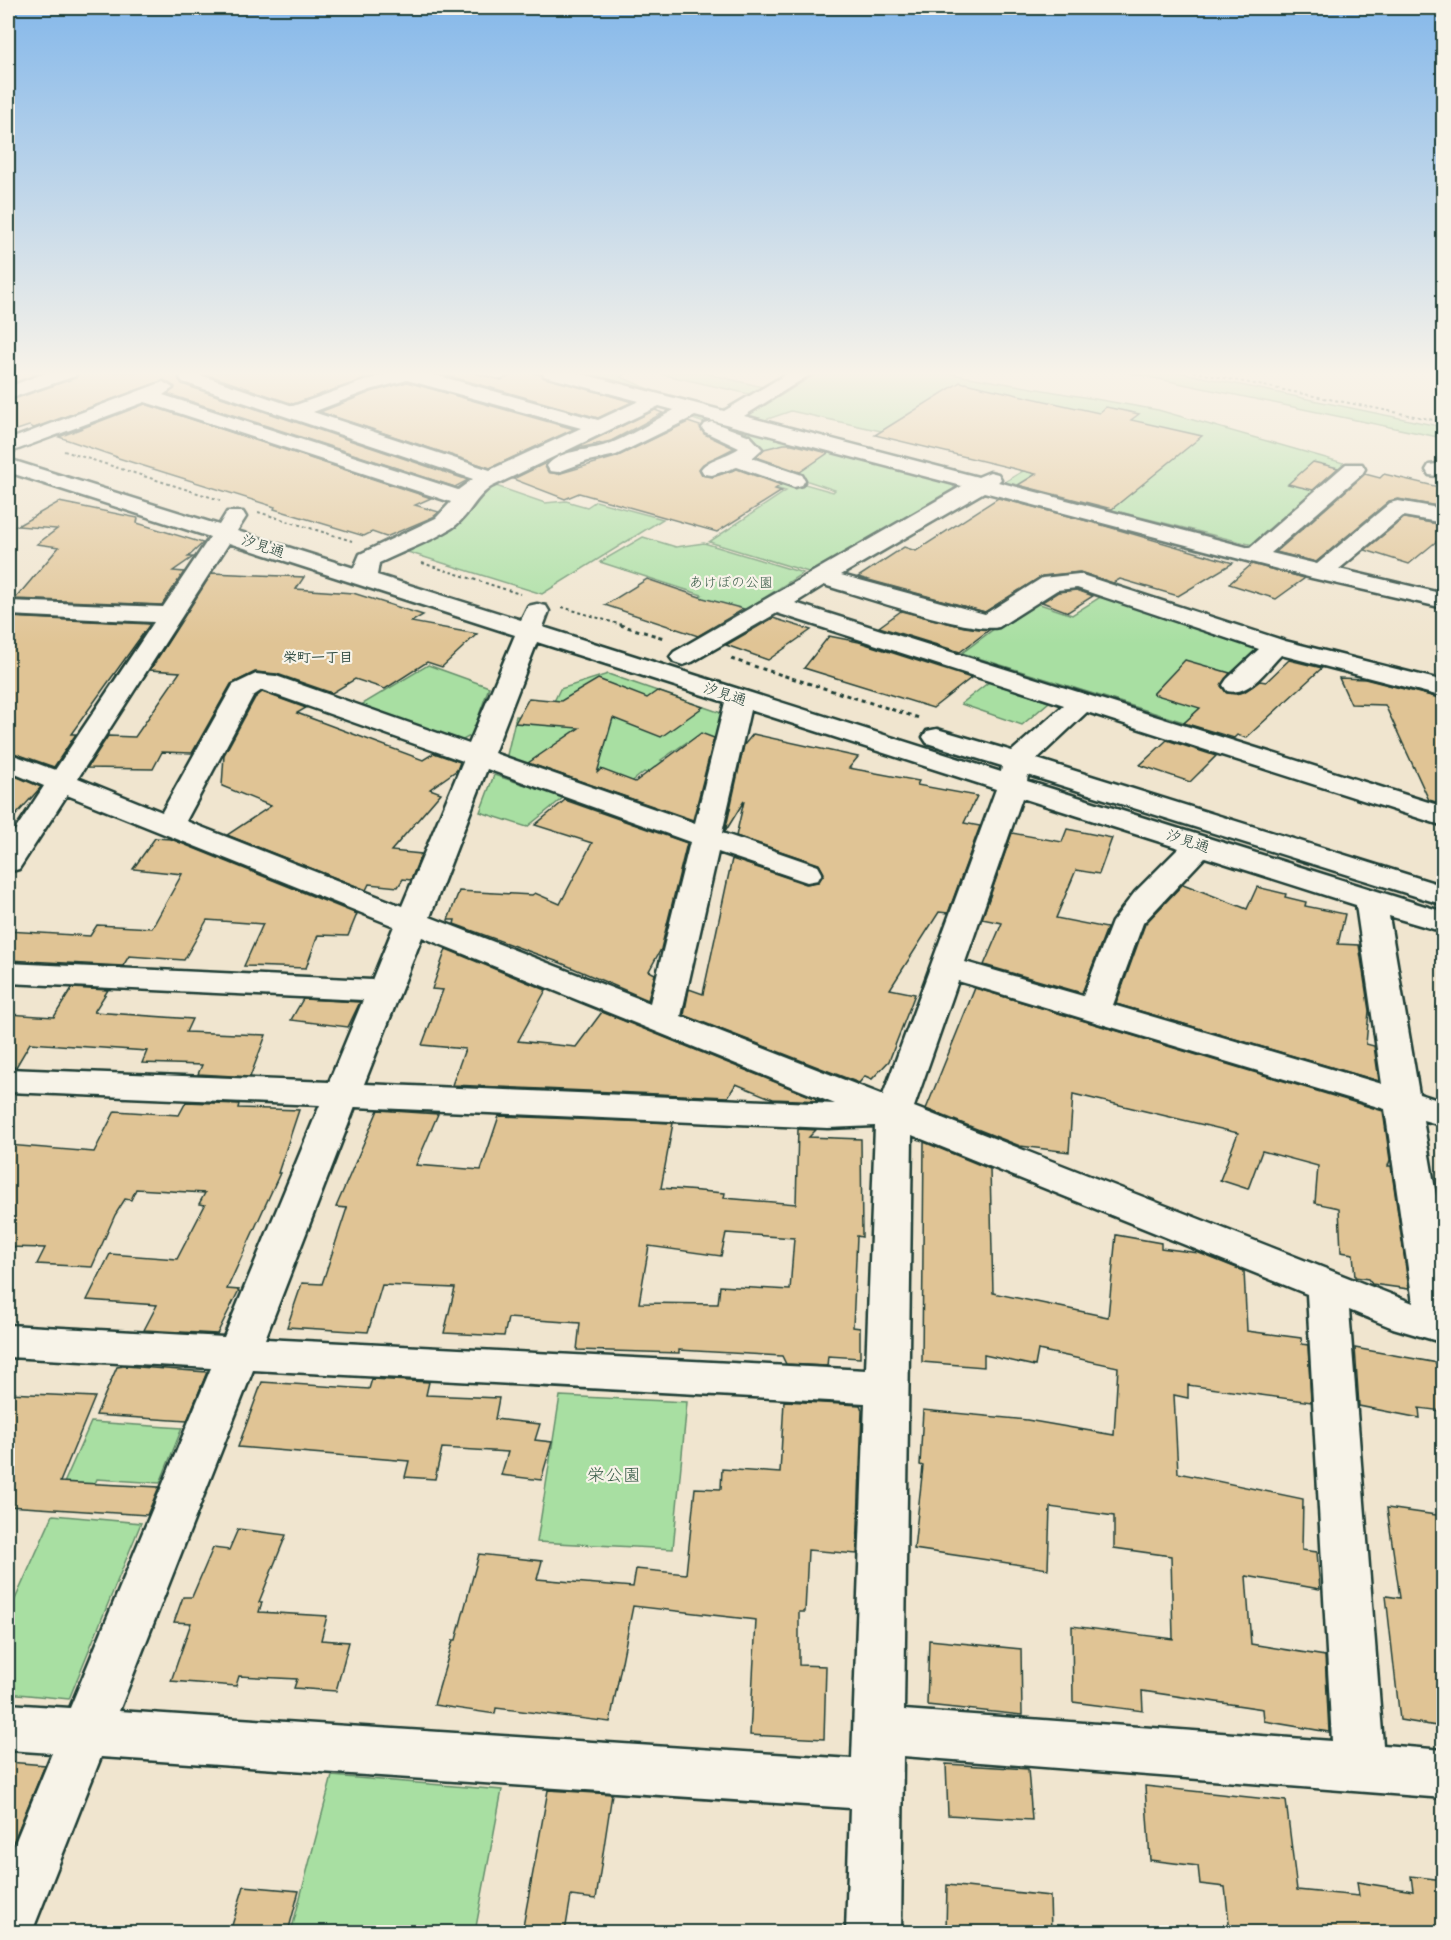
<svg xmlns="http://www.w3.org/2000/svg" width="1451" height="1940" viewBox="0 0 1451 1940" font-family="'Shantell Sans','Klee One',sans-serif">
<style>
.green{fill:#a8dfa2;stroke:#648e6b;stroke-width:1.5}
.building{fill:#e0c495;stroke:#1f3d34;stroke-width:1.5;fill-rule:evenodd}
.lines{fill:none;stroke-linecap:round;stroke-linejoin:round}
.minor-casing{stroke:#1f3d34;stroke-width:5}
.path-far1{stroke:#1f3d34;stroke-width:2;stroke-dasharray:3 3;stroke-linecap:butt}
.path{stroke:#1f3d34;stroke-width:3;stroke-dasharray:4 4;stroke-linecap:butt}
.minor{fill:#f7f3e8;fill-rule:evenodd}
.labels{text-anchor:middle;stroke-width:4.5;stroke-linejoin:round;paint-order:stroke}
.far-park-label{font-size:14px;fill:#3a5d4a;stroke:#f7f3e8}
.far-neighbourhood-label{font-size:14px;font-weight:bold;fill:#1f3d34;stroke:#f7f3e8}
.street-label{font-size:15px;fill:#1f3d34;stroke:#f7f3e8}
.near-park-label{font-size:18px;fill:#3a5d4a;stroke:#f7f3e8}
</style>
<rect width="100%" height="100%" fill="#f0e5cf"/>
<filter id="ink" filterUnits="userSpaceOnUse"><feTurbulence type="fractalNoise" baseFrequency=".0167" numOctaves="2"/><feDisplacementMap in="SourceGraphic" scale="12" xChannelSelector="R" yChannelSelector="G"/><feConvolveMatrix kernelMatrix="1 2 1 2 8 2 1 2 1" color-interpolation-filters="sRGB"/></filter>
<g filter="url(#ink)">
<g class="green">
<polygon points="577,372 628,372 621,377 651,390 647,393"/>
<polygon points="652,372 700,372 767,388 755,395 749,394"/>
<polygon points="819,372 940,372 1158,410 1347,464 1253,545 1003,483 1023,471 881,431 791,411 765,420 749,415"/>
<polygon points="1125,372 1178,372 1443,427 1443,438"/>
<polygon points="693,414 950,482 958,492 815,574 709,542 786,491 712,471 737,465 833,492 835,490 757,464 752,461 757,448 734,433 687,417"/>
<polygon points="493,485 545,503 566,501 587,507 596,501 663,519 542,594 398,549"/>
<polygon points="643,537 676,547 704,543 803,573 736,616 692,602 702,595 600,562"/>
<polygon points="1105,594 1259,647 1221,689 1228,693 1222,700 1209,730 962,653 1031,601 1072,615"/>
<polygon points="428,665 489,687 472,735 463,740 452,739 361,705"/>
<polygon points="608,674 727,715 712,749 687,742 661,760 713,782 710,806 694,800 693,791 644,772 615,795 514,761 507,755 516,716 546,718 560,689"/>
<polygon points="989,682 1049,702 1022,725 961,704"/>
<polygon points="494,775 564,797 527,827 480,812"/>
<polygon points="560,1396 687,1402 673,1549 537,1542"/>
<polygon points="91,1422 182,1428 160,1483 97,1479 83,1510 53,1508"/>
<polygon points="53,1515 141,1523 69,1699 8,1693 8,1615"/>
<polygon points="332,1776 502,1790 475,1932 291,1932"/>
</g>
<g class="building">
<polygon points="8,372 34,372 37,374 8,385"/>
<polygon points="79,372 181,372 178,378 182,384 468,480 455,487 168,394 175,387 164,380 34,428 29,426 8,433 8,401 76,378"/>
<polygon points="200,372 376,372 376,375 293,404"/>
<polygon points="435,372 471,372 501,380 519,372 530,372 632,402 598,418"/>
<polygon points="407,382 574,429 490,468 320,412 371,392"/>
<polygon points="960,382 1099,413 1106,407 1139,414 1131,420 1202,436 1112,509 1018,485 1036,474 875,435"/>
<polygon points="145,404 431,498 415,505 439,512 433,517 386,537 372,532 364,536 274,509 275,507 115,457 117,457 59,437"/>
<polygon points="655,410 663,413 611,441 574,449"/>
<polygon points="688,422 700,426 704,434 734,448 703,464 699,469 702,475 713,477 737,469 781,485 775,489 782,491 717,532 579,493 565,499 513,479 548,462 545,466 548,472 558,474 616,457"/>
<polygon points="784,444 792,444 828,453 800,472 756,457 764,449"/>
<polygon points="1313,462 1338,468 1313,490 1288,484"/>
<polygon points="1365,474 1380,478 1384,474 1443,488 1443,507 1398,499 1389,501 1316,562 1276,552"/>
<polygon points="998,498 1095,523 1233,563 1178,596 1120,579 1113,583 1080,572 1042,576 985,612 858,577 904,547 916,551"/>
<polygon points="59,502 138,518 137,523 203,543 188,557 193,557 173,571 184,572 162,605 15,599 59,547 37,544 57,529 17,526"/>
<polygon points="1404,518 1443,525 1443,536 1409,564 1365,550"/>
<polygon points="1252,564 1305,578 1276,599 1229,584"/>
<polygon points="212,573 304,577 296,589 353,593 423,615 411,622 477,634 442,667 427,662 385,689 355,679 332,693 277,674 255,672 231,684 192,753 162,752 153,769 87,768 108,736 135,737 180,672 150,670"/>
<polygon points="647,579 703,598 744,609 698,636 605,605"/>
<polygon points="1077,590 1093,596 1068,612 1042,602 1058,592"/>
<polygon points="901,611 964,627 989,630 960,652 879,627"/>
<polygon points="8,617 150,624 71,734 76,734 54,767 8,751"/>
<polygon points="773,618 811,630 768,660 726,645"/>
<polygon points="829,636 859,642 971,678 933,708 804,668"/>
<polygon points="1185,660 1230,673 1221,686 1227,693 1235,694 1244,692 1260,681 1266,682 1289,660 1322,668 1246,738 1237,735 1234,738 1184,723 1200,708 1153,694"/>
<polygon points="1339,678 1365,679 1443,699 1443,804 1429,800 1385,705 1351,704"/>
<polygon points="598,679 647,698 657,691 703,707 661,737 613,718 597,773 601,769 635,782 701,733 714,738 693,820 528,763 579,728 515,723 529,698 561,701"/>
<polygon points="262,692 306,708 297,713 423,760 434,753 460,762 457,770 430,789 441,793 391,851 421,854 411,880 403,879 398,887 369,884 366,890 227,835 271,806 222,786 224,755 255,698"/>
<polygon points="753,734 858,757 849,768 919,781 917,785 977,796 964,823 980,826 948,913 939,912 890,989 915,994 889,1061 872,1079 865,1076 859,1083 684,1015 689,989 703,994 732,859 806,884 818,882 824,874 819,864 736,836 744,801 725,832 744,745"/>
<polygon points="1167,740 1216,756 1190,782 1140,765"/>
<polygon points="8,773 41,787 8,824"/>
<polygon points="565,800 687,843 661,949 649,971 655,974 648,1000 561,963 454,924 455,920 448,920 459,891 532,895 535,893 560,904 592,843 535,825"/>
<polygon points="1067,829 1112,838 1099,874 1076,870 1056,918 1107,928 1082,993 984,965 1002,923 982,919 1012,833 1062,842"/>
<polygon points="155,838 171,839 357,914 348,936 318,935 306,968 244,966 263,924 207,920 184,960 129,956 123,966 8,960 8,931 90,936 97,925 152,928 182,874 133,869"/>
<polygon points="1183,884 1247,909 1257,887 1286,894 1285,897 1306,902 1305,906 1345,914 1338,944 1359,945 1369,1011 1366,1044 1374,1046 1379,1081 1116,1004 1145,924"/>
<polygon points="446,949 546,990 518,1041 576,1047 602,1012 822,1101 773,1099 736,1084 728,1097 452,1085 465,1049 422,1045 443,990 432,989"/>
<polygon points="72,988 108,990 94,1012 192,1019 186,1032 266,1035 250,1077 198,1074 202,1065 142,1063 147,1051 30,1043 16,1067 8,1067 8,1014 54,1017"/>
<polygon points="975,988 1383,1111 1390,1160 1388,1166 1391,1166 1409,1289 1372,1284 1368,1279 1355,1277 1353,1254 1341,1252 1339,1208 1315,1203 1318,1166 1262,1151 1248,1189 1220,1180 1238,1133 1073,1094 1069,1152 1020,1146 926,1109"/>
<polygon points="303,999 360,1002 348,1027 291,1020"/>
<polygon points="186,1102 239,1104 238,1108 299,1110 278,1173 280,1173 227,1289 239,1290 217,1334 144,1330 157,1305 87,1300 110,1254 177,1259 205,1205 199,1204 205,1193 136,1189 131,1200 125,1199 115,1215 92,1267 37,1264 45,1248 8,1247 8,1145 94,1152 115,1111 179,1115"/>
<path d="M 378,1110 L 438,1114 L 416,1165 L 481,1170 L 499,1116 L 673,1123 L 661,1188 L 725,1193 L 724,1198 L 796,1204 L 798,1129 L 816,1130 L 809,1137 L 861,1139 L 862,1237 L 857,1236 L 853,1327 L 860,1328 L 860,1358 L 828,1356 L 827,1366 L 786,1364 L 782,1356 L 679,1350 L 679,1353 L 577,1350 L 580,1323 L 508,1318 L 504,1336 L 444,1333 L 455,1288 L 382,1285 L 368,1332 L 287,1327 L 302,1283 L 322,1284 L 347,1208 L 336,1207 ZM 726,1233 L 794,1238 L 790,1290 L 720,1286 L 718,1304 L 639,1303 L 649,1246 L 721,1256 Z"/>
<polygon points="924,1142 990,1169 993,1293 1108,1317 1116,1235 1161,1243 1161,1248 1199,1253 1244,1271 1247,1331 1301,1338 1302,1344 1308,1345 1311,1402 1188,1385 1188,1398 1174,1395 1178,1473 1303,1499 1302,1550 1317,1552 1320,1589 1246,1576 1251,1644 1325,1656 1329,1732 1264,1721 1263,1709 1142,1691 1143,1711 1073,1702 1072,1626 1173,1639 1171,1556 1114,1548 1114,1516 1050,1507 1048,1569 914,1549 923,1466 920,1465 923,1410 1027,1420 1114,1435 1118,1367 1038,1350 1035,1366 984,1355 984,1367 922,1362"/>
<polygon points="1355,1348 1443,1364 1443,1411 1419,1408 1420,1418 1359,1406"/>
<polygon points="125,1366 207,1372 187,1421 96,1415 117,1367"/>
<polygon points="372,1379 429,1382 426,1395 499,1398 495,1419 540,1424 535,1440 552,1442 541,1480 501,1475 508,1452 442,1448 435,1479 405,1477 409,1461 238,1447 262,1382 369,1389"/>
<polygon points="8,1393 95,1397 60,1482 159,1487 147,1515 8,1506"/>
<polygon points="784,1401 860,1405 862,1410 857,1554 808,1550 805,1612 799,1612 799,1665 826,1666 824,1739 750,1735 756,1620 633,1606 610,1722 496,1708 495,1714 434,1705 453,1640 456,1640 479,1554 542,1561 537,1579 633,1587 636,1569 686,1574 695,1488 721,1489 722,1469 780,1473"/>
<polygon points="1387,1508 1443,1516 1443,1727 1400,1720 1386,1596 1400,1598"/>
<polygon points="238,1529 286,1535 259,1602 262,1602 259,1612 327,1616 321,1640 349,1642 336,1691 294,1688 297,1679 239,1676 236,1686 171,1681 191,1623 174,1622 183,1597 192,1597 213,1548 229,1550"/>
<polygon points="929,1640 1021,1649 1022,1715 927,1705"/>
<polygon points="8,1762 45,1765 8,1855"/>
<polygon points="946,1764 1028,1769 1032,1820 948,1815"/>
<polygon points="1145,1786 1286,1801 1297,1890 1359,1896 1357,1882 1413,1891 1411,1876 1443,1880 1443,1932 1230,1932 1225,1887 1200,1884 1198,1866 1150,1860"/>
<polygon points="548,1790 612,1794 596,1899 571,1896 565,1932 522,1932"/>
<polygon points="947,1885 1050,1896 1051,1932 946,1932"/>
<polygon points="244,1886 299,1891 288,1932 230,1932"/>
</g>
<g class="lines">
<g class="minor-casing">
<g id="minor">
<polygon points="48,372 77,372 75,376 8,399 8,387"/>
<path d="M 191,372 L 293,406 L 390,372 L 425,372 L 598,420 L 639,401 L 544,376 L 542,372 L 575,372 L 724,411 L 790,372 L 814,372 L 744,416 L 978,477 L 990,472 L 998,474 L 1001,479 L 998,482 L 1250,548 L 1346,464 L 1362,464 L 1365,469 L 1362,474 L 1271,553 L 1317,564 L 1390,503 L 1398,501 L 1444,509 L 1444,523 L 1403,516 L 1339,569 L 1444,594 L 1444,608 L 1312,578 L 984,492 L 841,575 L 985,614 L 1042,578 L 1079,574 L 1285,641 L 1444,681 L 1444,697 L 1281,655 C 1266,670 1250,696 1227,691 L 1223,685 L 1227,679 L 1259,649 L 1077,588 L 1057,590 L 999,627 C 970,634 859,595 824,585 L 795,603 L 1444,807 L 1444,826 L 1087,712 L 1037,759 L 1444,886 L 1444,905 L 1028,775 L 1027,781 L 1444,912 L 1444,932 L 1389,916 L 1419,1094 L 1444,1102 L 1444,1126 L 1423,1120 L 1444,1242 L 1444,1343 L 1393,1328 L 1349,1310 L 1383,1745 L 1444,1750 L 1444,1798 L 903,1756 L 901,1932 L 846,1932 L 850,1808 L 101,1757 L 32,1932 L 8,1932 L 8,1860 L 52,1753 L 8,1750 L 8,1704 L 70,1708 L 211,1368 L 8,1357 L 8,1325 L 224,1337 L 320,1105 L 8,1092 L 8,1069 L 329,1082 L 363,1000 L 8,983 L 8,963 L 372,980 L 394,926 L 67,795 L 19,869 L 8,872 L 8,841 L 44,786 L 8,771 L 8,753 L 55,770 L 154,622 L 8,615 L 8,601 L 163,607 L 210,537 L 8,472 L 8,459 L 219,525 L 227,512 L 243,512 L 246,517 L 237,531 L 354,568 L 360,554 L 436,518 L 451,502 L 145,402 L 8,453 L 8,440 L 163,382 L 173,388 L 163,395 L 458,490 L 473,479 L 183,382 L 180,378 L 183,374 ZM 407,380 L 581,428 L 490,470 L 313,412 L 370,390 ZM 659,406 L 674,410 C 652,422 627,438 603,446 C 586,451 559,450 547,466 L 550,471 L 558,472 L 588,461 L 616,455 L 695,416 L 962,486 L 674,652 L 670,657 L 674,662 L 683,665 L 692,662 L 777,613 L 1064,705 L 1012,751 L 937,729 L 927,731 L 923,737 L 927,743 L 1002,766 L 1001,772 L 543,627 L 549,611 L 546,606 L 537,604 L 528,606 L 521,620 L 377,575 L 379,563 C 403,551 430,542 452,528 C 469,517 474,498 491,487 ZM 229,543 L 515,635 L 469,744 L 276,676 L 256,674 L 233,685 L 162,812 L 78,778 ZM 537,642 L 725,702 L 695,823 L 494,753 ZM 262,690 L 463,761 L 402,906 L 186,821 L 253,696 ZM 750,710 L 996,789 L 883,1095 L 681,1016 L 718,852 L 807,882 L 818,880 L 822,873 L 818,866 L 722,833 ZM 487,769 L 690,842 L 650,1003 L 430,917 ZM 1022,798 L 1179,848 L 1135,892 L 1112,922 L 1083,996 L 965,962 ZM 1205,857 L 1356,905 L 1382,1084 L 1113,1005 L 1143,923 ZM 422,937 L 835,1104 L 364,1084 ZM 958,981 L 1385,1109 L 1413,1303 L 914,1107 ZM 355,1107 L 828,1128 L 875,1126 L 866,1370 L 265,1339 ZM 912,1135 L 1307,1294 L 1332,1741 L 904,1710 ZM 253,1370 L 865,1403 L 852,1759 L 119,1711 Z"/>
<path d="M 712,422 L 750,436 L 762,449 L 752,458 L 802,475 L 805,480 L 802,485 L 794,487 L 737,467 L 712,475 L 704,474 L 701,469 C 708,459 728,456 739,448 L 705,432 L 702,428 L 705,424 Z"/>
<polygon points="1437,464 1444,464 1444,477 1429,475 1426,470 1429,465"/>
</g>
</g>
<g class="path-far1">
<polyline points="1194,372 1444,422"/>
<polyline points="64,451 220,500"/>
<polyline points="258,512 352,541"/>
<polyline points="422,563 520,594"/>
<polyline points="562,607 625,626"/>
</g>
<g class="path">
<polyline points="620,625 664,638"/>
<polyline points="731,659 919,718"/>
</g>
<use href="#minor" class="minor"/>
</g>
</g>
<linearGradient id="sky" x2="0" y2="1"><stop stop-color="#85b8ea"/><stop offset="0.58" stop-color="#f8f3e9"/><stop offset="1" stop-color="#f8f3e9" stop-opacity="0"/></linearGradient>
<rect width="1451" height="644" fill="url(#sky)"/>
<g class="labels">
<g class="far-park-label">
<text x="731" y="587">あけぼの公園</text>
</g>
<g class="far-neighbourhood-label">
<text x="318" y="662">栄町一丁目</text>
</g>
<g class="street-label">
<text transform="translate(263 546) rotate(18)" y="5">汐見通</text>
<text transform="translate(725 694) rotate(18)" y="5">汐見通</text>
<text transform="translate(1188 841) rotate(18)" y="5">汐見通</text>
</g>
<g class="near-park-label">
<text x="614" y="1481">栄公園</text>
</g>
</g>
<rect width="1451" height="1940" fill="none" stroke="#f7f3e8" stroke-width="30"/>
<rect x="15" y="15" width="1421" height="1910" fill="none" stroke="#1f3d34" stroke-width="2" filter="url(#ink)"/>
</svg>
